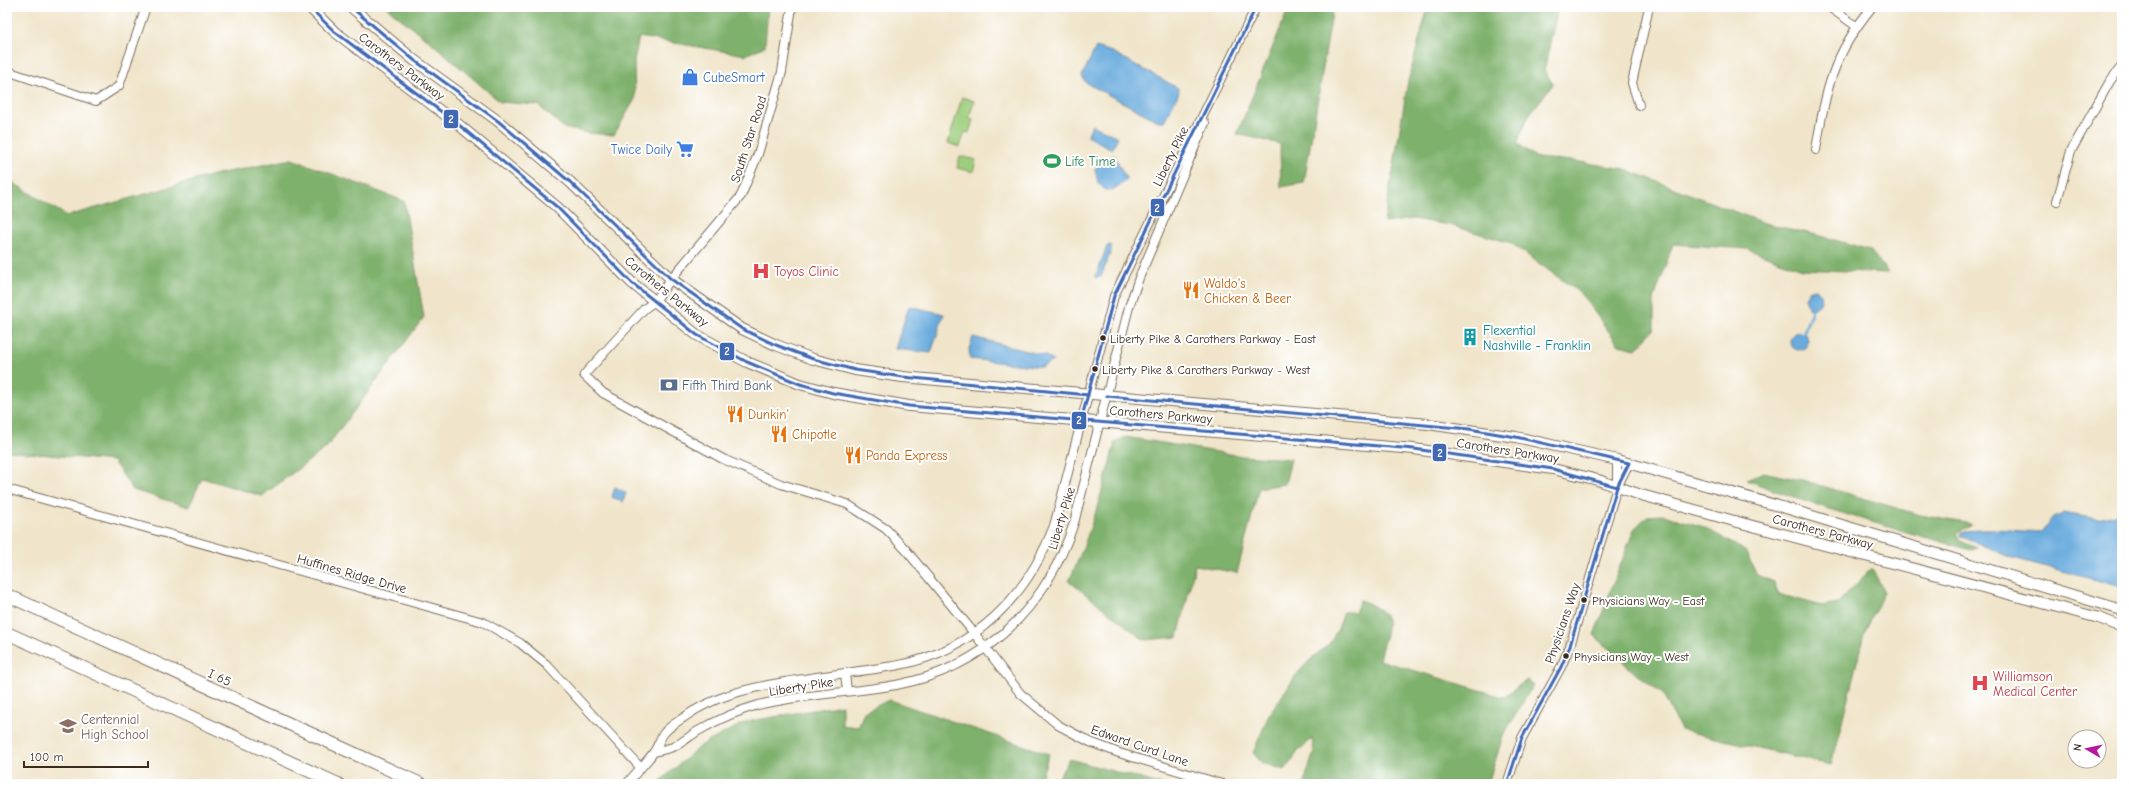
<svg xmlns="http://www.w3.org/2000/svg" width="2129" height="791" viewBox="0 0 2129 791" font-family="'Comic Neue',sans-serif">
<style>
.green{fill:#9ece7d;stroke:#6c7c4e}
.forest{fill:#7eb16c;stroke:#5c6e45}
.water{fill:#69abdd;stroke:#526a7e}
.lines{fill:none;stroke-linecap:round;stroke-linejoin:round}
.stream{stroke:#69abdd;stroke-width:2.5}
.minor-casing{stroke:#7a6b5a;stroke-width:10}
.major-casing{stroke:#7a6b5a;stroke-width:12}
.highway-casing{stroke:#7a6b5a;stroke-width:14}
.minor{stroke:#fff;stroke-width:8}
.major{stroke:#fff;stroke-width:10}
.highway{stroke:#fff;stroke-width:12}
.bus-1-casing{stroke:#fff;stroke-width:6}
.bus-1{stroke:#4168b2;stroke-width:3}
.bus-dot{fill:#3b2a1e;stroke:#fff;stroke-width:1.5}
.labels{text-anchor:middle;stroke-width:4;stroke-linejoin:round;paint-order:stroke}
.bus-label{font-size:12px;fill:#3b2a1e;stroke:#fff;text-anchor:start}
.street-label{font-size:13px;fill:#3b2a1e;stroke:#fff}
.shop-label{font-size:13px;fill:#366cbe;stroke:#fff;text-anchor:start}
.leisure-label{font-size:13px;fill:#27864d;stroke:#fff;text-anchor:start}
.health-label{font-size:13px;fill:#be3a42;stroke:#fff;text-anchor:start}
.food-label{font-size:13px;fill:#c56008;stroke:#fff;text-anchor:start}
.culture-label{font-size:13px;fill:#0d838f;stroke:#fff;text-anchor:start}
.service-label{font-size:13px;fill:#4e5e75;stroke:#fff;text-anchor:start}
.education-label{font-size:13px;fill:#785e54;stroke:#fff;text-anchor:start}
.line-badge{stroke:#fff;stroke-width:1.5}
.badge-label{font-size:11px;text-anchor:middle;font-weight:bold;fill:#fff}
</style>
<rect width="100%" height="100%" fill="#fff"/>
<filter id="ink" filterUnits="userSpaceOnUse"><feTurbulence type="fractalNoise" baseFrequency=".025" numOctaves="2"/><feDisplacementMap in="SourceGraphic" scale="8" xChannelSelector="R" yChannelSelector="G"/><feConvolveMatrix kernelMatrix="1 2 1 2 8 2 1 2 1" color-interpolation-filters="sRGB"/></filter>
<filter id="wash" filterUnits="userSpaceOnUse"><feTurbulence type="fractalNoise" baseFrequency=".012" numOctaves="4" result="noise"/><feDisplacementMap in="SourceGraphic" scale="16" xChannelSelector="R" yChannelSelector="G"/><feGaussianBlur stdDeviation="0.9" result="paint"/><feColorMatrix in="noise" values="0 0 0 0 0 0 0 0 0 0 0 0 0 0 0 0 0 1.4 0 .05"/><feComposite in="paint" operator="in"/></filter>
<g filter="url(#wash)">
<rect width="100%" height="100%" fill="#f0e5ca"/>
<g class="green">
<polygon points="962,97 974,101 969,118 973,120 969,133 965,132 960,147 948,143"/>
<polygon points="960,156 976,160 973,172 957,168"/>
</g>
<g class="forest">
<polygon points="386,7 768,7 765,46 746,55 639,37 634,61 635,99 614,135 587,133 564,128 538,105 500,102 433,44"/>
<polygon points="1289,7 1328,7 1332,13 1304,183 1281,187 1280,144 1237,134"/>
<polygon points="1428,7 1558,7 1544,71 1553,84 1529,115 1517,143 1537,158 1573,161 1625,169 1764,223 1821,236 1870,250 1888,273 1802,269 1747,249 1673,244 1654,299 1654,329 1636,349 1619,345 1580,293 1511,243 1450,225 1413,219 1384,223 1408,81"/>
<polygon points="292,159 404,201 424,317 326,448 262,496 202,478 189,507 133,490 113,461 7,451 7,179 67,216 213,175"/>
<path d="M 1126,437 L 1242,456 L 1291,459 L 1285,484 L 1259,488 L 1237,573 L 1195,565 L 1178,637 L 1144,640 L 1069,581 C 1090,536 1103,490 1115,442 Z"/>
<path d="M 1763,472 L 1802,480 L 1920,515 L 1972,524 L 1956,533 L 1960,541 L 1977,548 L 1971,550 C 1896,529 1820,509 1747,480 Z"/>
<polygon points="1663,515 1704,527 1745,551 1757,575 1774,582 1778,594 1822,606 1838,603 1872,568 1884,592 1864,634 1831,765 1681,730 1663,694 1636,674 1594,635 1634,529 1647,516"/>
<path d="M 1360,600 C 1401,616 1386,626 1379,660 L 1503,697 L 1527,680 L 1533,685 L 1503,736 L 1488,784 L 1306,784 L 1304,782 L 1314,752 L 1312,739 L 1299,750 L 1285,770 L 1262,763 L 1253,753 L 1268,717 L 1296,675 L 1312,658 L 1329,644 L 1338,629 L 1344,612 L 1355,612 Z"/>
<polygon points="889,700 1049,754 1040,781 1047,784 657,784 700,746 745,722 842,705 842,725 858,727 864,712"/>
<polygon points="1069,759 1160,784 1055,784"/>
</g>
<g class="water">
<polygon points="1096,47 1112,52 1178,88 1179,93 1164,121 1158,121 1086,83 1082,76"/>
<polygon points="1092,125 1118,137 1112,149 1087,136"/>
<polygon points="1114,155 1127,180 1111,191 1109,189 1107,191 1098,183 1095,169 1097,168 1096,166"/>
<polygon points="1111,245 1111,251 1101,277 1096,278 1094,276 1097,273 1107,246"/>
<polygon points="1814,289 1817,290 1822,295 1820,304 1812,310 1808,307 1805,298 1809,291"/>
<polygon points="909,306 944,314 931,353 895,349"/>
<circle cx="1799" cy="341" r="9"/>
<polygon points="973,337 1046,356 1053,361 1042,367 970,359 969,349"/>
<polygon points="615,487 626,493 623,502 612,497"/>
<polygon points="2063,513 2098,519 2122,513 2122,587 2013,558 1960,536 1960,533 1977,529 1993,529 2041,532 2053,517"/>
</g>
<g class="lines">
<polyline class="stream" points="1803,334 1812,310"/>
</g>
</g>
<g filter="url(#ink)">
<g class="lines">
<g class="minor-casing">
<g id="minor">
<polyline points="792,7 782,72 758,154 741,196 671,279 655,301 644,309 584,375 603,393 723,459 781,484 847,504 886,529 906,550 974,633 1020,693 1058,725 1090,742 1119,753 1222,784"/>
<polyline points="1829,7 1856,26"/>
<polyline points="7,71 96,101 119,86 146,7"/>
<polyline points="1639,105 1632,83 1649,7"/>
<path d="M 1816,150 C 1826,89 1832,56 1872,7"/>
<polyline points="2057,201 2071,151 2110,81 2122,66"/>
<polyline points="1617,484 1617,460"/>
<polyline points="7,489 483,622 520,643 547,665 640,767"/>
<polyline points="845,673 847,691"/>
<path d="M 654,752 C 661,750 669,749 675,746 C 683,742 690,736 698,731 C 717,720 737,711 758,705 C 803,694 850,693 896,685 C 985,668 1046,608 1074,523 L 1129,307 L 1139,278 L 1205,123"/>
<path d="M 627,784 C 635,773 646,763 654,752 C 658,746 660,738 664,733 C 669,727 677,722 683,718 C 713,696 749,688 785,682 C 823,675 861,672 899,665 C 975,650 1027,597 1054,526 L 1114,296 L 1256,7"/>
<polyline points="1507,784 1522,738 1561,667 1570,646 1617,487 1629,463"/>
</g>
</g>
<g class="major-casing">
<g id="major">
<polyline points="309,7 335,32 459,125 557,207 632,283 697,335 747,362 800,384 833,393 909,406 1414,449 1553,469 1598,480 1638,494 1734,521 2099,618 2122,627"/>
<polyline points="351,7 414,60 498,121 570,182 671,279 742,329 776,345 813,359 855,370 903,377 1428,424 1516,437 1617,460 1789,509 2122,610"/>
</g>
</g>
<g class="highway-casing">
<g id="highway">
<polyline points="7,595 421,784"/>
<polyline points="7,633 338,784"/>
</g>
</g>
<use href="#minor" class="minor"/>
<use href="#major" class="major"/>
<use href="#highway" class="highway"/>
<g class="bus-1-casing">
<g id="bus-1">
<polyline points="309,7 335,32 459,125 557,207 632,283 697,335 747,362 800,384 833,393 909,406 1414,449 1553,469 1617,487"/>
<polyline points="351,7 414,60 498,121 570,182 671,279 742,329 776,345 813,359 855,370 903,377 1088,395"/>
<polyline points="1107,396 1469,429 1516,437 1629,463 1617,487 1570,646 1561,667 1522,738 1507,784"/>
<polyline points="1082,417 1114,296 1256,7"/>
</g>
</g>
<use href="#bus-1" class="bus-1"/>
</g>
</g>
<defs>
<g id="shop-bare" transform="scale(1.38)"><path d="M-5-2.5h2.3a2.7 3.5 0 0 1 5.4 0H5L5.5 6h-11ZM-1.5-2.5h3a1.5 2.3 0 0 0-3 0Z" fill="#3f7fe0" stroke="#fff" stroke-width="2.5" paint-order="stroke"/></g>
<g id="supermarket-bare" transform="scale(1.38)"><path d="M-6-5.5h2.5l.6 2H6L4.5 2H-2.5L-4.4-4H-6ZM-1.5 3.2a1.3 1.3 0 1 0 .1 0ZM3 3.2a1.3 1.3 0 1 0 .1 0Z" fill="#3f7fe0" stroke="#fff" stroke-width="2.5" paint-order="stroke"/></g>
<g id="stadium-bare" transform="scale(1.38)"><path d="M0-5a6.5 5 0 1 0 0 10a6.5 5 0 1 0 0-10ZM-3.5-1.8h7v3.6h-7Z" fill="#2e9e5b" stroke="#fff" stroke-width="2.5" paint-order="stroke"/></g>
<g id="hospital-bare" transform="scale(1.38)"><path d="M-5-5h3v3.5h4V-5h3V5h-3V1.5h-4V5h-3Z" fill="#e0444e" stroke="#fff" stroke-width="2.5" paint-order="stroke"/></g>
<g id="restaurant-bare" transform="scale(1.38)"><path d="M-5-6h1v4h1v-4h1v4h1v-4h1v5L-1.5 .5V6h-2V.5L-5-1ZM5-6V6H3V1.5H1.5Q1.5-4 5-6Z" fill="#e8710a" stroke="#fff" stroke-width="2.5" paint-order="stroke"/></g>
<g id="building-bare" transform="scale(1.38)"><path d="M-4-6H4V6H1V3H-1V6H-4ZM-2.5-4.3h1.7v1.8h-1.7ZM.8-4.3h1.7v1.8H.8ZM-2.5-1h1.7V.8h-1.7ZM.8-1h1.7V.8H.8Z" fill="#0f9aa8" stroke="#fff" stroke-width="2.5" paint-order="stroke"/></g>
<g id="bank-bare" transform="scale(1.38)"><path d="M-6-4H6V4H-6ZM0-2.3a2.3 2.3 0 1 0 0 4.6a2.3 2.3 0 1 0 0-4.6Z" fill="#5c6f8a" stroke="#fff" stroke-width="2.5" paint-order="stroke"/></g>
<g id="school-bare" transform="scale(1.38)"><path d="M0-5L7-2L0 1L-7-2ZM-4 1L0 2.5L4 1V4Q0 6-4 4Z" fill="#8d6e63" stroke="#fff" stroke-width="2.5" paint-order="stroke"/></g>
</defs>
<g fill-rule="evenodd">
<use href="#shop-bare" x="690" y="77"/>
<use href="#supermarket-bare" x="685" y="149"/>
<use href="#stadium-bare" x="1052" y="161"/>
<use href="#hospital-bare" x="761" y="271"/>
<use href="#restaurant-bare" x="1191" y="290"/>
<use href="#building-bare" x="1470" y="337"/>
<use href="#bank-bare" x="669" y="385"/>
<use href="#restaurant-bare" x="735" y="414"/>
<use href="#restaurant-bare" x="779" y="434"/>
<use href="#restaurant-bare" x="853" y="455"/>
<use href="#hospital-bare" x="1980" y="683"/>
<use href="#school-bare" x="68" y="726"/>
</g>
<g class="bus-dot">
<circle cx="1103" cy="338" r="3.5"/>
<circle cx="1095" cy="369" r="3.5"/>
<circle cx="1584" cy="600" r="3.5"/>
<circle cx="1566" cy="656" r="3.5"/>
</g>
<g class="labels">
<g class="bus-label">
<text x="1110" y="343">Liberty Pike &amp; Carothers Parkway - East</text>
<text x="1102" y="374">Liberty Pike &amp; Carothers Parkway - West</text>
<text x="1592" y="605">Physicians Way - East</text>
<text x="1574" y="661">Physicians Way - West</text>
</g>
<g class="street-label">
<text transform="translate(402 66) rotate(37)" y="5">Carothers Parkway</text>
<text transform="translate(748 139) rotate(-72)" y="5">South Star Road</text>
<text transform="translate(1170 156) rotate(-64)" y="5">Liberty Pike</text>
<text transform="translate(667 291) rotate(39)" y="5">Carothers Parkway</text>
<text transform="translate(1161 414) rotate(5)" y="5">Carothers Parkway</text>
<text transform="translate(1508 450) rotate(9)" y="5">Carothers Parkway</text>
<text transform="translate(1061 518) rotate(-73)" y="5">Liberty Pike</text>
<text transform="translate(1823 531) rotate(15)" y="5">Carothers Parkway</text>
<text transform="translate(352 573) rotate(16)" y="5">Huffines Ridge Drive</text>
<text transform="translate(1562 623) rotate(-71)" y="5">Physicians Way</text>
<text transform="translate(220 677) rotate(25)" y="5">I 65</text>
<text transform="translate(801 686) rotate(-9)" y="5">Liberty Pike</text>
<text transform="translate(1140 745) rotate(19)" y="5">Edward Curd Lane</text>
</g>
<g class="shop-label">
<text x="703" y="82">CubeSmart</text>
<text x="672" y="154" text-anchor="end">Twice Daily</text>
</g>
<g class="leisure-label">
<text x="1065" y="166">Life Time</text>
</g>
<g class="health-label">
<text x="774" y="276">Toyos Clinic</text>
<text x="1993" y="681">Williamson<tspan x="1993" dy="15">Medical Center</tspan></text>
</g>
<g class="food-label">
<text x="1204" y="288">Waldo's<tspan x="1204" dy="15">Chicken &amp; Beer</tspan></text>
<text x="748" y="419">Dunkin'</text>
<text x="792" y="439">Chipotle</text>
<text x="866" y="460">Panda Express</text>
</g>
<g class="culture-label">
<text x="1483" y="335">Flexential<tspan x="1483" dy="15">Nashville - Franklin</tspan></text>
</g>
<g class="service-label">
<text x="682" y="390">Fifth Third Bank</text>
</g>
<g class="education-label">
<text x="81" y="724">Centennial<tspan x="81" dy="15">High School</tspan></text>
</g>
</g>
<g class="line-badge">
<rect x="443" y="109" width="16" height="20" rx="4" fill="#4168b2"/>
<rect x="1150" y="198" width="15" height="19" rx="4" fill="#4168b2"/>
<rect x="719" y="342" width="16" height="19" rx="4" fill="#4168b2"/>
<rect x="1071" y="411" width="16" height="19" rx="4" fill="#4168b2"/>
<rect x="1432" y="443" width="15" height="19" rx="4" fill="#4168b2"/>
</g>
<g class="badge-label">
<text x="451" y="123">2</text>
<text x="1157" y="212">2</text>
<text x="727" y="355">2</text>
<text x="1079" y="424">2</text>
<text x="1440" y="457">2</text>
</g>
<rect width="2129" height="791" fill="none" stroke="#fff" stroke-width="24"/>
<g transform="translate(2087 749) rotate(279)"><circle r="19" fill="#ffffff" stroke="#b1aaa5"/>
<path d="M0-3L7 15L0 10L-7 15Z" fill="#b5179e"/>
<text y="-6" font-size="11" font-weight="bold" text-anchor="middle" fill="#3b2a1e">N</text>
</g>
<path d="M24 761v6h124v-6" fill="none" stroke="#3b2a1e" stroke-width="2"/>
<text x="30" y="761" font-size="12" fill="#3b2a1e" stroke="#ffffff" stroke-width="3" paint-order="stroke">100 m</text>
</svg>
